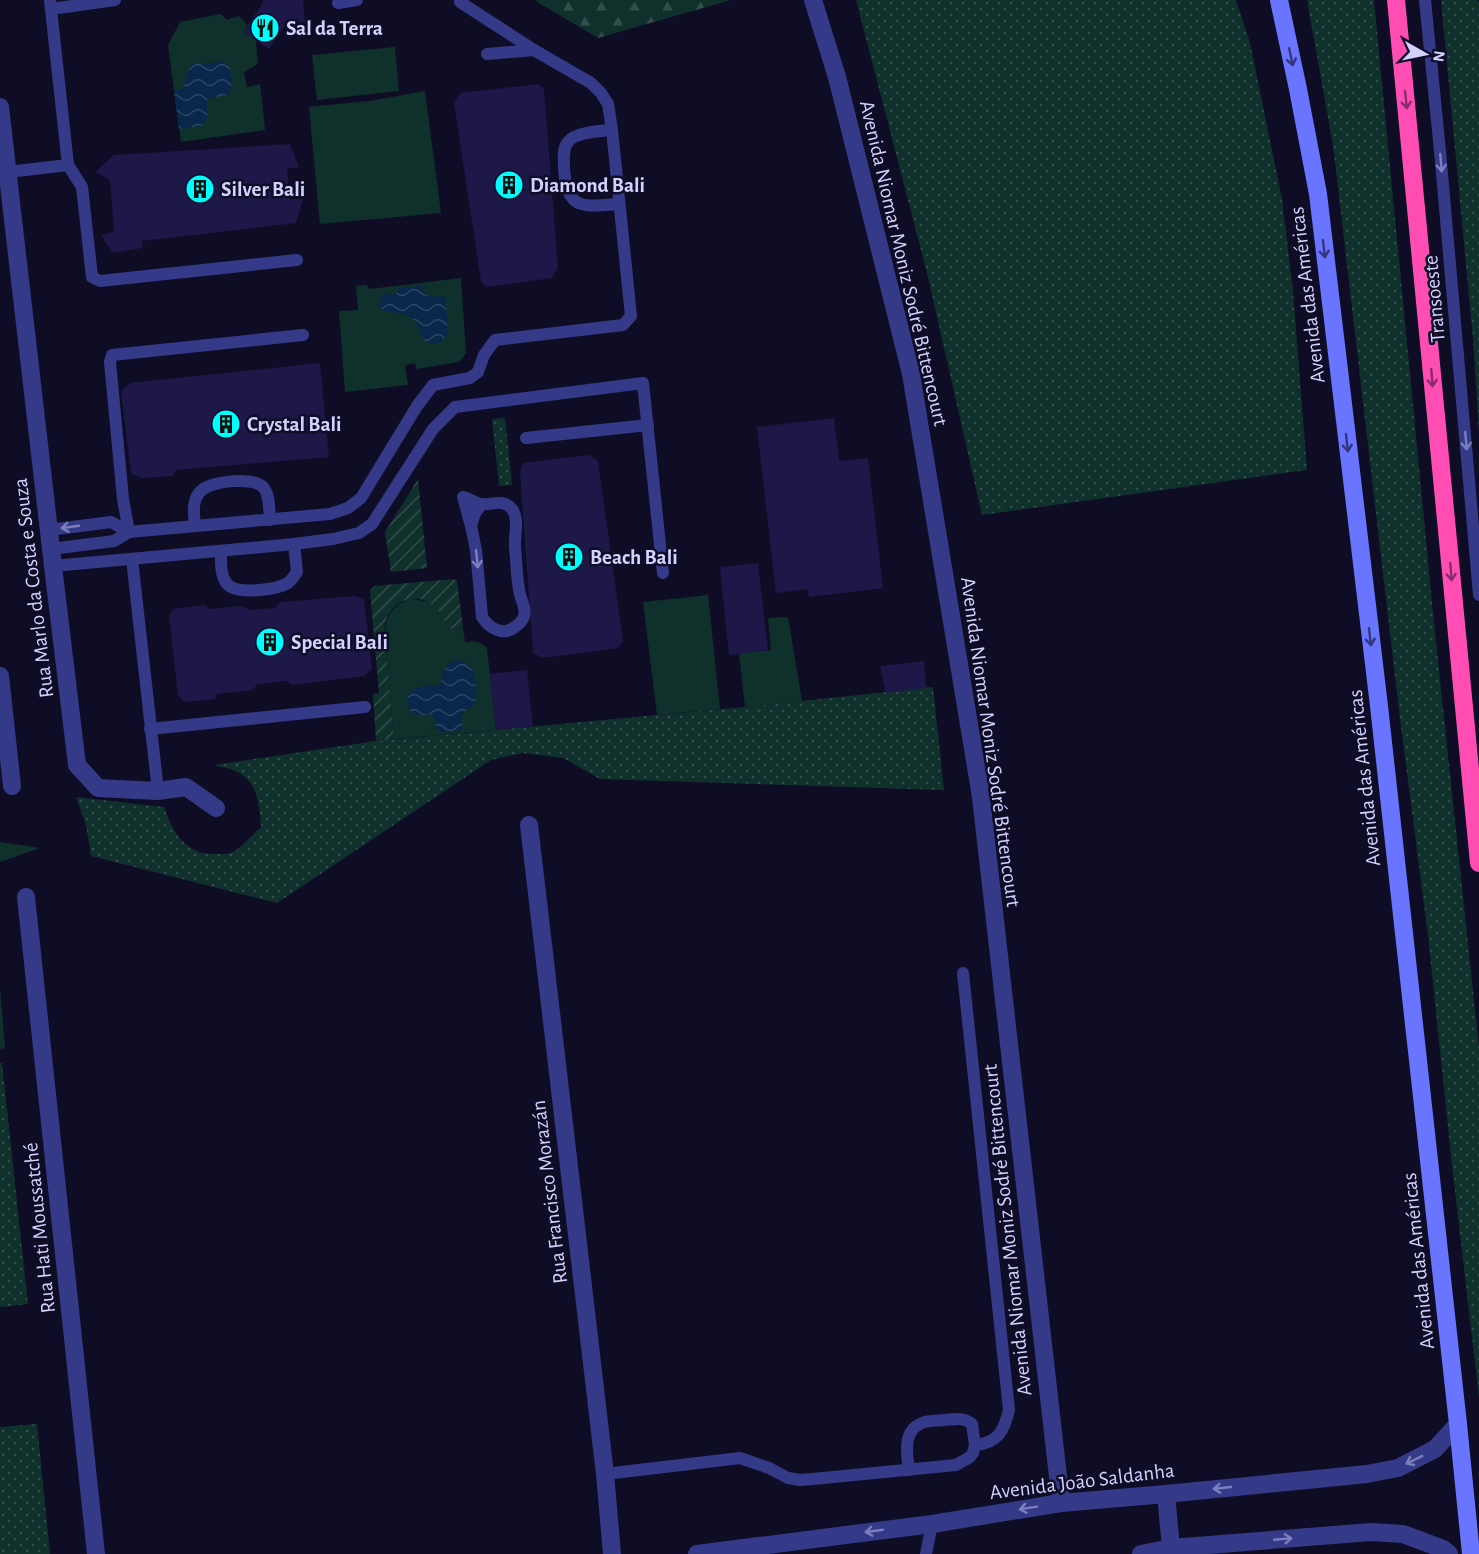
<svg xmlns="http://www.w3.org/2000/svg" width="1479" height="1554" viewBox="0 0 1479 1554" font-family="'Alegreya Sans',sans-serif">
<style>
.grass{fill:url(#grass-dots)}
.forest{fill:url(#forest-firs)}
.park{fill:#10302c}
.garden{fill:url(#garden-furrows)}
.water{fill:url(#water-waves)}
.building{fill:#1d1848}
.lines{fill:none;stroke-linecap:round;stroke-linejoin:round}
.lane{stroke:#353a88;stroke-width:12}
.street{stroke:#353a88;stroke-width:18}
.secondary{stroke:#6974ff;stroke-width:18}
.highway{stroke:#ff4db4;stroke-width:18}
.oneway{stroke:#33367d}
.oneway2{stroke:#872d6d}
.oneway3{stroke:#7c7ebe}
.labels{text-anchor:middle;stroke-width:5;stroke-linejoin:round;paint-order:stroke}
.poi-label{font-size:21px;font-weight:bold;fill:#d3d2ff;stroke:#0f0d26;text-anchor:start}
.street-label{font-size:21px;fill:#d3d2ff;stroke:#0f0d26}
</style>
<defs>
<pattern id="grass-dots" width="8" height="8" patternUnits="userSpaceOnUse" patternTransform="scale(1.5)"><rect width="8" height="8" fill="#10302c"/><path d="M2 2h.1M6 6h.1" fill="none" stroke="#324d4c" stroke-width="1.8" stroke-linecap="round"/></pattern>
<pattern id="forest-firs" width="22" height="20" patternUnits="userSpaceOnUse" patternTransform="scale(1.5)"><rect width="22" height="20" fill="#10302c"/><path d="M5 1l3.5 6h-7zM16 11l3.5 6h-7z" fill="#324d4c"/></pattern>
<pattern id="garden-furrows" width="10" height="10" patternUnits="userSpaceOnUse" patternTransform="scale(1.5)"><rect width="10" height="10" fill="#10302c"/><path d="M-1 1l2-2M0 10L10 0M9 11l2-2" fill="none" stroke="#324d4c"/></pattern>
<pattern id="water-waves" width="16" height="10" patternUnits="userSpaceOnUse" patternTransform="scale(1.5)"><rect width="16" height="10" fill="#09274a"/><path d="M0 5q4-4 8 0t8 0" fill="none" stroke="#2c4565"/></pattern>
</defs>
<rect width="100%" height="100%" fill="#0f0d26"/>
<g class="grass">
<polygon points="856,0 1236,0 1250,43 1282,199 1293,291 1307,470 982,515 927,273"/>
<polygon points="1307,0 1374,0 1433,613 1479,1048 1479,1397 1452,1165 1428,935 1400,719 1333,145"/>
<polygon points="1441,0 1477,0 1479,4 1479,433 1473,339"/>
<polygon points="505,418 512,485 499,486 492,419"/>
<path d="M 933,687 L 944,790 L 600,779 L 563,758 L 523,753 L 491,760 L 277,903 L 91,856 L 86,825 L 76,797 L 164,807 C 173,832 185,855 215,854 C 220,854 228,855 233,852 C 243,846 252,835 261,827 C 260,808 258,781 237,772 C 230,768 221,767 214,765 L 376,741 L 745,707 Z"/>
<polygon points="0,1063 2,1063 28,1304 0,1307"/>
<polygon points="37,1424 50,1554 0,1554 0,1427"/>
</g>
<polygon class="forest" points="534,0 731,0 598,38"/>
<g class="park">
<polygon points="221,14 227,20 239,16 255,33 258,64 244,72 247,87 260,84 265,130 181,142 168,45 180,22"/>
<polygon points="395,47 399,91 317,100 312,55"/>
<polygon points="425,91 441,213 320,224 309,107 369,101"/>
<polygon points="461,278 466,353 462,359 458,362 416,369 415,363 405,365 408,385 345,392 339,311 358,310 356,286 366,285 370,289"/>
<polygon points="708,595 720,709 657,715 643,602"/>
<path d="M 409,599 C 431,600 443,606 448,629 L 463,628 L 465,642 C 475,641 480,641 487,648 L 496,730 L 394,739 L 385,637 C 385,618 390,607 409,599 Z"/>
<polygon points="788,617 802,701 745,707 739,653 771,650 768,618"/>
<polygon points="0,842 40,848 0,862"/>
<polygon points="0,987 5,1048 0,1049"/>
</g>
<g class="garden">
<polygon points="418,479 427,568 391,572 385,532"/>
<path d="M 454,579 L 457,581 L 463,628 L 447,629 C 440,592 395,588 385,623 C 384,627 385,633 385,637 L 394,739 L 376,741 L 373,694 L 379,693 L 370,591 L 374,586 Z"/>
</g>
<g class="water">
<polygon points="225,62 230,67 232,86 229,95 209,98 207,100 207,118 202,126 179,129 174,90 182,89 190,66 192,64"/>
<path d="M 423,286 L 425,294 L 428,296 L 445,297 L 446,299 L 448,334 C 442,344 433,346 424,340 C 420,336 420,332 418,327 C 411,311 399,313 385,312 L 379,305 L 380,298 L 384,294 L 392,294 L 396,293 L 399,288 Z"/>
<path d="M 457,660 C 462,661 467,662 470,666 C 476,673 479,698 474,705 C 471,709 465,710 463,713 C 460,717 463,724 463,728 L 462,730 L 440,732 L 437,731 L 434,717 L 430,714 C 408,722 399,696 416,688 C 424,685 433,687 440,685 C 445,672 441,665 457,660 Z"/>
</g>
<g class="building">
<polygon points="262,0 303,0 305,22 286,24 269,49 243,32 263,3"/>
<polygon points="539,84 544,90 558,268 552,278 486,287 481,281 454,103 460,93"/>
<polygon points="290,144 299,167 287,169 290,199 303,199 296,223 142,241 142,248 113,253 101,235 114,232 110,180 95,172 114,155"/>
<polygon points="320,363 329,457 176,470 172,476 140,478 131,473 121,391 130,383"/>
<polygon points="834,418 839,461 868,458 883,588 809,597 808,589 776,593 757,427"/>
<polygon points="588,455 598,461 623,641 618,648 543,658 533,653 520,472 523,463"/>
<polygon points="758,563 768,650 729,655 720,567"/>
<polygon points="356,596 364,600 372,669 364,676 292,685 287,681 257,684 253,690 217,694 215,699 184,702 178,695 169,616 173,609 205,605 210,609 241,606 250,610 275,608 281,602"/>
<polygon points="924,661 926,688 886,693 880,666"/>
<polygon points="527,670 533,726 496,730 490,674"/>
</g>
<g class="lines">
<g class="lane">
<polyline points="50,0 68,165 82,187 92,277 100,281 297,260"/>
<polyline points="1425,0 1440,151 1479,595"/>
<polyline points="338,3 357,0"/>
<polyline points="51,9 115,0"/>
<polyline points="487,54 534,50"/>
<path d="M 612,130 C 600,131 575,132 568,142 C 562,149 564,161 564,169 C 567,212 584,206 619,204"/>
<polyline points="8,172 68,165"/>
<polyline points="526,438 648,425"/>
<path d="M 195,526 C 194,514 191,499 202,490 C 212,481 254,476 264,488 C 270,496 269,510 270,520"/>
<path d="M 471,526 L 463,497 C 469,499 475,502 480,504 C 491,506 502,498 511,508 C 520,517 514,536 515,548 C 517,564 516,582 521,598 C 523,604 526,609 524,616 C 523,620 519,624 516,626 C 504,637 490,629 482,617 L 476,550 L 471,526 L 475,513 L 482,504"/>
<polyline points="49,530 111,522 129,532"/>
<polyline points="129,532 123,499 110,362 112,355 303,335"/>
<polyline points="51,549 114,541 129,532 330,514 348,508 361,498 417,406 433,385 470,378 478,372 484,355 495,340 623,325 631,316 612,130 608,104 601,93 591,83 534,50 460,2"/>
<path d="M 221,551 C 221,562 220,575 227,584 C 237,595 276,590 288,583 C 292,580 294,576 297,572 L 294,544"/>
<polyline points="132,559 158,791"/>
<polyline points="53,566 294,544 333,539 359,533 372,524 433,429 455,407 643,383 663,573"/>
<polyline points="150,729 365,707"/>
<path d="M 963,973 L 1009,1410 C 1004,1431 998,1443 975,1445"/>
<path d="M 605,1474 L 740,1458 L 769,1468 L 788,1478 L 800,1480 L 813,1479 L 956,1465 L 970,1457 L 973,1453 L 975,1445 L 972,1424 C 963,1417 956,1419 945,1420 C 938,1421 928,1420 922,1423 C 902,1431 907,1454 909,1470"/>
<polyline points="926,1554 932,1524"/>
</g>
<g class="street">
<polyline points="813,0 837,77 911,374 981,797 1061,1503"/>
<polyline points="0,107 53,566 77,765 98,788 158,791 186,787 216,808"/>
<polyline points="0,676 12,786"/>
<polyline points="529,825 605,1474 612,1554"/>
<polyline points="26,897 96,1554"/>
<polyline points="1166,1494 1171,1548"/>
<polyline points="697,1554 932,1524 1061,1503 1166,1494 1367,1474 1398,1468 1435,1449 1458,1424"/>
<polyline points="1141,1554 1171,1548 1371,1532 1403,1534 1443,1549 1449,1554"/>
</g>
<polyline class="secondary" points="1279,0 1298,89 1318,194 1379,706 1458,1424 1471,1554"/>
<polyline class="highway" points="1396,0 1479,863"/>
</g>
<defs><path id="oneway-shaft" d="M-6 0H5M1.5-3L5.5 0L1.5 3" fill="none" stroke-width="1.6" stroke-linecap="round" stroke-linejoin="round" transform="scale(1.5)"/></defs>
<g class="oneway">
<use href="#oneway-shaft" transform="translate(1291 57) rotate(78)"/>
<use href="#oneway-shaft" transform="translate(1324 249) rotate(83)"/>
<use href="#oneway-shaft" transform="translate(1347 443) rotate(83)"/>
<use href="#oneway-shaft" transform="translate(1370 637) rotate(83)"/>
</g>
<g class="oneway2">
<use href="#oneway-shaft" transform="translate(1406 100) rotate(84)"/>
<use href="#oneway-shaft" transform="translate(1432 378) rotate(85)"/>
<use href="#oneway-shaft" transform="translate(1451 572) rotate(85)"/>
</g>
<g class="oneway3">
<use href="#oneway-shaft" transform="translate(1441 163) rotate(85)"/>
<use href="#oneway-shaft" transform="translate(1466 441) rotate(85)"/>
<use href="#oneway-shaft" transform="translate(70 527) rotate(172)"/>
<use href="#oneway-shaft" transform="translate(477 559) rotate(84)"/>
<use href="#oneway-shaft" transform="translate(1414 1460) rotate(154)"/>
<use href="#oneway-shaft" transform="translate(1222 1488) rotate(174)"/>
<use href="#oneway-shaft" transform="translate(1028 1508) rotate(171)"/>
<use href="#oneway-shaft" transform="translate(874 1531) rotate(172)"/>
<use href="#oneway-shaft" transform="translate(1283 1539) rotate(-5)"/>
</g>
<defs>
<g id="restaurant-disc" transform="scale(1.5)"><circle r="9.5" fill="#00fcfd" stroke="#0f0d26"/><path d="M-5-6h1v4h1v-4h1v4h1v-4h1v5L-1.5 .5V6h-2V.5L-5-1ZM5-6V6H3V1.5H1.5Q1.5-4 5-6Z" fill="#111"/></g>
<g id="building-disc" transform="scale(1.5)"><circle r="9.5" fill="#00fcfd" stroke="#0f0d26"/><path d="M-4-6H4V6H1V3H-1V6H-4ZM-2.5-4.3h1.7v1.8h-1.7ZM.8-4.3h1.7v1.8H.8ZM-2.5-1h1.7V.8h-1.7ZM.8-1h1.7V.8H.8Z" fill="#111"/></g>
</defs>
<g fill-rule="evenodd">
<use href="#restaurant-disc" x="265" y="28"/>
<use href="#building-disc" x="509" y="185"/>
<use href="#building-disc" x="200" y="189"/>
<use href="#building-disc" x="226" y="424"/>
<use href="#building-disc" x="569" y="557"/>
<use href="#building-disc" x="270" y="642"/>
</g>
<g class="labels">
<g class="poi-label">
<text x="286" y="35">Sal da Terra</text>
<text x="530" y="192">Diamond Bali</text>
<text x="221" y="196">Silver Bali</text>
<text x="247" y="431">Crystal Bali</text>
<text x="590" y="564">Beach Bali</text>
<text x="291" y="649">Special Bali</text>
</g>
<g class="street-label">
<text transform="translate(904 263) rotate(77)" y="7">Avenida Niomar Moniz Sodré Bittencourt</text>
<text transform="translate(1307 295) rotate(-97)" y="7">Avenida das Américas</text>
<text transform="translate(1434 299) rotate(-95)" y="7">Transoeste</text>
<text transform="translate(33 588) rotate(-97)" y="7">Rua Marlo da Costa e Souza</text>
<text transform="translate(991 742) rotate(82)" y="7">Avenida Niomar Moniz Sodré Bittencourt</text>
<text transform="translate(1364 778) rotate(-96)" y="7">Avenida das Américas</text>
<text transform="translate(549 1192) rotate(-97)" y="7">Rua Francisco Morazán</text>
<text transform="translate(39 1228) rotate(-96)" y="7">Rua Hati Moussatché</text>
<text transform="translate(1007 1230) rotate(-96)" y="7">Avenida Niomar Moniz Sodré Bittencourt</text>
<text transform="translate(1418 1261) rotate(-96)" y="7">Avenida das Américas</text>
<text transform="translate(1082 1481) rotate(-7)" y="7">Avenida João Saldanha</text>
</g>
</g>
<g transform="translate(1425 54) rotate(99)" stroke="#0f0d26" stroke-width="4.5" paint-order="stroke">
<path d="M0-4.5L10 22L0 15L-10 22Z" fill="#d3d2ff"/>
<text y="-9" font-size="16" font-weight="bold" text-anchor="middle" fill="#d3d2ff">N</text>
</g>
</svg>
